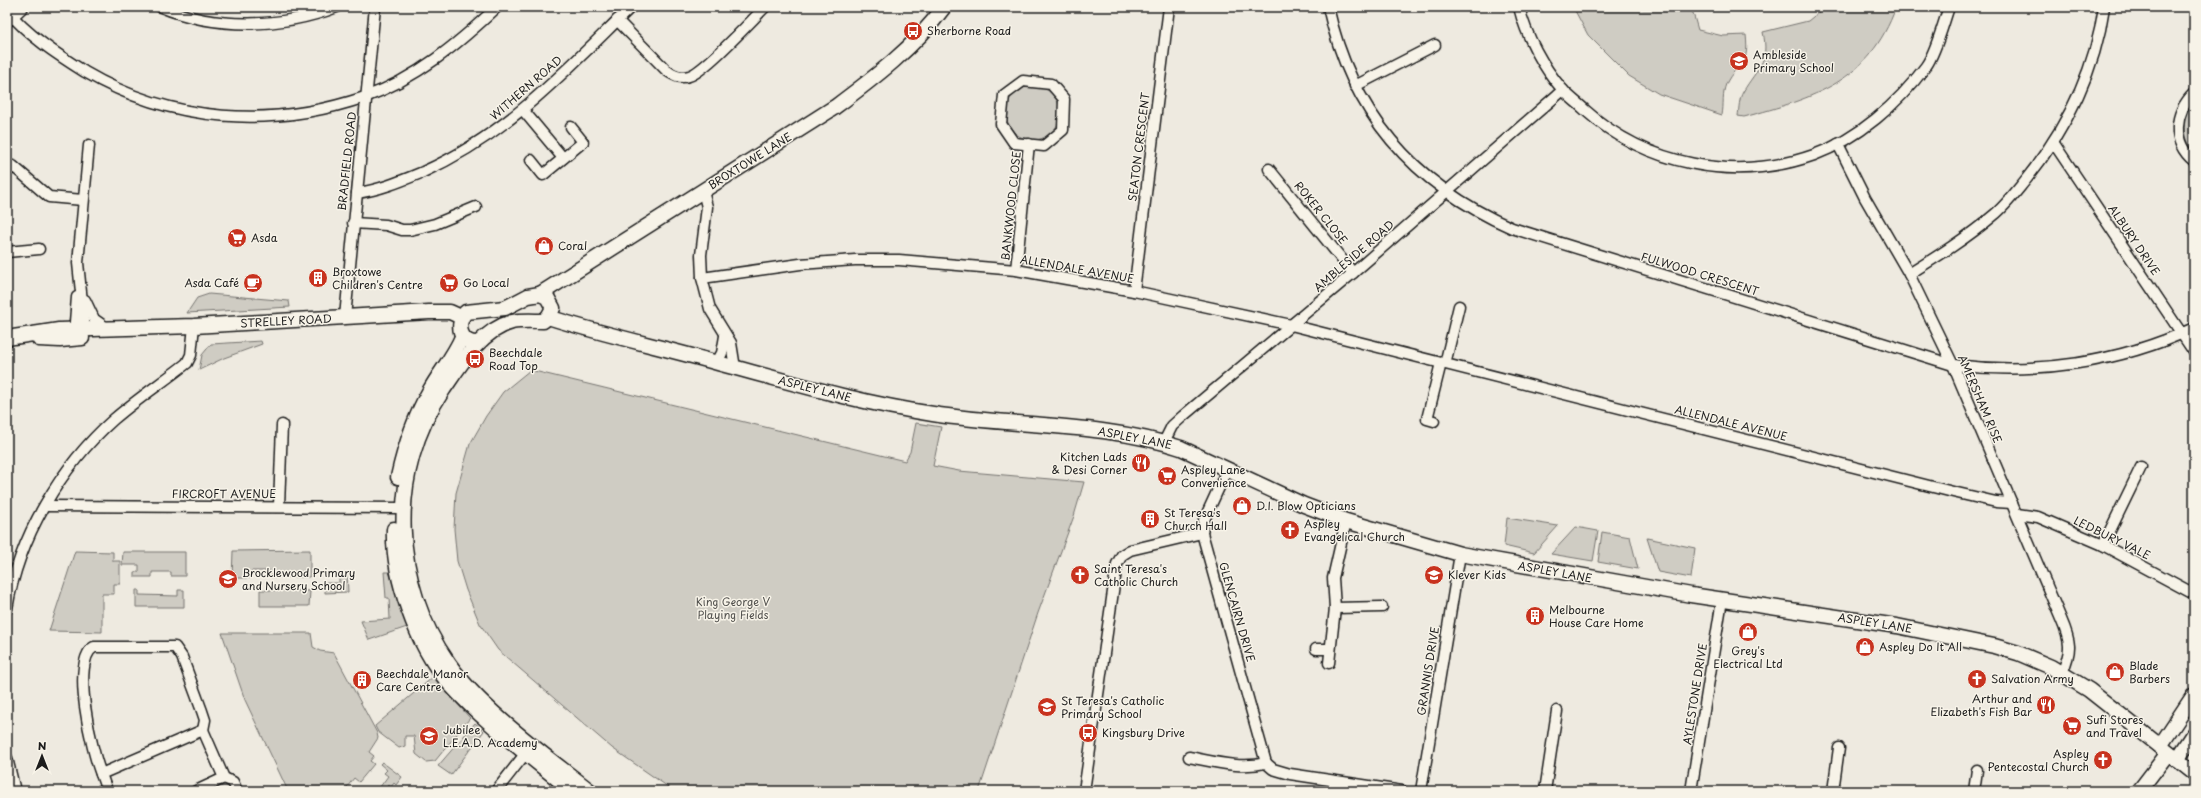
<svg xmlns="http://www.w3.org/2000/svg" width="2201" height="798" viewBox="0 0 2201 798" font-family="'Playpen Sans',sans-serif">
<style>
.green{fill:#cfccc3;stroke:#767470}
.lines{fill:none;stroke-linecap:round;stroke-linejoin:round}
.street-casing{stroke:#1c1c1c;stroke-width:13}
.secondary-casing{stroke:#1c1c1c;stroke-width:17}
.street{stroke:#f7f3e8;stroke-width:10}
.secondary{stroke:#f7f3e8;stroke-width:14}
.labels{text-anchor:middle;stroke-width:3;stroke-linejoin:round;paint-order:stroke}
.poi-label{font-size:11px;fill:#1c1c1c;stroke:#f7f3e8;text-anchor:start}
.street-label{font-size:11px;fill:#1c1c1c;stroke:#f7f3e8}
.park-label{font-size:11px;fill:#52514e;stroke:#f7f3e8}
</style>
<rect width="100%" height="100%" fill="#eeeae0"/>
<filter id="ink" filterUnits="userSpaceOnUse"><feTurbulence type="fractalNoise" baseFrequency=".025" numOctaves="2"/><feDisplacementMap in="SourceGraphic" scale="8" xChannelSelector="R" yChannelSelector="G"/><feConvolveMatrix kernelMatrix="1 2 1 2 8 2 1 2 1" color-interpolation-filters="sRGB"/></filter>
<g filter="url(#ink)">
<g class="green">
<path d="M 1573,7 L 1640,7 L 1640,9 L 1655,9 L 1656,7 L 1687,7 L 1693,13 L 1698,30 L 1723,36 L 1746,35 C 1750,69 1737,61 1726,84 C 1722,94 1724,105 1722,115 L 1659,94 L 1629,76 L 1588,35 Z"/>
<path d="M 1819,7 L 1896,7 C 1869,82 1814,98 1744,117 L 1738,116 C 1739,109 1739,98 1743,92 C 1757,68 1770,63 1763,32 L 1808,21 L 1819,12 Z"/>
<circle cx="1033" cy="113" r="27"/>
<path d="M 2194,101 L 2194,153 C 2180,136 2182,119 2194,101 Z"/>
<polygon points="209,294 289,301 290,307 187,313 197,298"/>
<polygon points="261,341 262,344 224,358 199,370 202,355 211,344"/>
<polygon points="530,370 905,461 910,452 916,423 941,427 933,466 959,471 1084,482 1074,516 1038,613 979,791 674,791 612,748 498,650 480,624 466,590 457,561 454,529 456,493 470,444 486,416 503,392"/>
<polygon points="1507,518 1558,526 1534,553 1504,546"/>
<polygon points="1576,527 1598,531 1593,561 1551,554"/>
<polygon points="1602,532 1630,537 1638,569 1598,562"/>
<polygon points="1647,538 1695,548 1691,578 1658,572"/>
<polygon points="310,550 310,577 271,577 271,571 251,571 251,578 232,578 233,551"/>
<polygon points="75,551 113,552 113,561 120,561 120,584 114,584 114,594 102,594 102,632 49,631"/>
<polygon points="123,552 185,552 185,576 171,576 171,572 152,572 152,577 135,577 135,572 139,572 139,565 122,565"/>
<polygon points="384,572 389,572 407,627 369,640 361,621 390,619 389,598 386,598"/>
<polygon points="347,573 348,592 325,593 325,583 339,583 339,574"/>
<polygon points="136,590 139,590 139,595 178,596 178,590 184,590 184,607 136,607"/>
<polygon points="260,590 310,591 309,606 260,606"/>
<polygon points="222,633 311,633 313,647 320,651 334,653 377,733 378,738 369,752 374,756 370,761 374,764 359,782 354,778 344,791 288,791 245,700"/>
<polygon points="433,677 470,718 435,761 426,762 416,754 414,736 405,736 405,746 399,748 378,732 375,726"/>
<polygon points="475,723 484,731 451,775 438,766"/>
<polygon points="382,762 402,777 396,785 394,783 391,787 389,785 384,791 377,791 388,776 384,773 387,770 380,764"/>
</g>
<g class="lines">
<g class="street-casing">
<g id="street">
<path d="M 161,7 C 216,30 282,28 337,7"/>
<path d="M 1328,7 C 1351,112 1414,185 1512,228 L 1953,365 C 2035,375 2119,363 2194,328"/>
<path d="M 1519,7 C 1526,36 1543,67 1562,89 C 1569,97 1578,103 1585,110 C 1646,165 1735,183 1814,155 C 1858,139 1898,104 1926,66 C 1936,52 1943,24 1949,7"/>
<path d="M 7,10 C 27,35 58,55 85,72 C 172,123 271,129 365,97 C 416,79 459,43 497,7"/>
<path d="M 617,20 L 666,70 C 673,75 680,79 689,76 C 704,72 751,21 765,7"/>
<polyline points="7,22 23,7"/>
<polygon points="1023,81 1051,84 1064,99 1063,130 1044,146 1014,143 1001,124 1004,95"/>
<polyline points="1355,86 1435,45"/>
<path d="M 2194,93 C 2174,113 2171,142 2194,161"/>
<polyline points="523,110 563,158"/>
<polyline points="2053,142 2194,352"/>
<path d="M 1838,144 L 1865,198 L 1909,274 L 1953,365 L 2061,619 C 2071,642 2072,650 2062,673"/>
<polyline points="531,160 543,175 583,142 571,127"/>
<polyline points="1269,169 1353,273"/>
<polyline points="7,172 13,166 49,197 83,200"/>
<polyline points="703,191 707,207 701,255 702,278 710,309 731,343 735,368"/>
<path d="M 357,193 C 380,190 401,181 423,172 C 508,134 565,71 631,7"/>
<polyline points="353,223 386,225 402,230 410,230 435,224 476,207"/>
<polyline points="7,252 39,249"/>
<polyline points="1016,270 1029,144"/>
<path d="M 1909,274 C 1938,256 1967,238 1994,215 C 2005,206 2015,193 2024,182 C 2065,131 2095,72 2104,7"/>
<polyline points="702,278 800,264 855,260 899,260 1016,270 1134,291 1291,325 1953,492 1996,502 2012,503"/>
<polyline points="1134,291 1169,7"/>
<polyline points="77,297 75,322 79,335"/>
<polyline points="85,300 94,319 108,329"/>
<polyline points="345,317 375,7"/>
<polyline points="82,335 84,321 78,263 89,145"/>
<polyline points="717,362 722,353 725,336"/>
<polyline points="1445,364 1459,306"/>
<polyline points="1434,421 1427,419 1441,363"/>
<polyline points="1164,442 1172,426 1183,416 1353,273 1563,90"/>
<polyline points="1227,470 1204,520 1202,533 1266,763"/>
<polyline points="45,506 403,508"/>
<polyline points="279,506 282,425"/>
<polyline points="2017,514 2038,517 2103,545 2194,594"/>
<polyline points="2103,545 2141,467"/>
<polyline points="1335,608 1382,607"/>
<path d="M 7,609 C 18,538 61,466 114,419 C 137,399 163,382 187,363 L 191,355 L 194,326"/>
<polyline points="1316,649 1330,649"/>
<polyline points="1329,663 1335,608 1333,578 1346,521"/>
<path d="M 1189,757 C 1215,762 1241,769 1266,763"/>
<polyline points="7,758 15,791"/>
<polyline points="1266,763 1273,769 1290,774 1402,791"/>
<path d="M 101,774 C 92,752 70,660 94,647 L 175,647 L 182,657 L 202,711 L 205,720 L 203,730"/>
<polyline points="224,778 233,782 237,791"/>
<polyline points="107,791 101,774 203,730 224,778 196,791"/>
<polyline points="496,791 529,749"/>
<polyline points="1084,791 1117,564 1122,555 1130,550 1202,533"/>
<polyline points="1421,791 1460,554"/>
<polyline points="1545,791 1557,711"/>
<polyline points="1691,791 1722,600"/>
<polyline points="1833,791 1839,748"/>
<polyline points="1974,791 1977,770"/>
</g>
</g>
<g class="secondary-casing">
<g id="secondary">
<path d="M 540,294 L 835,107 C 874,78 915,47 944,7"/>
<path d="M 548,317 C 604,335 662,347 718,363 C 789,382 860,403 933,414 C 1015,427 1101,422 1181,448 L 1304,505 L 1346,521 L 1460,554 L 1691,595 L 1897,626 L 1994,646 L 2018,653 L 2051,667 L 2089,690 L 2194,773"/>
<polyline points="7,338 59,330 194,326 429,312 450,312 461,317"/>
<polyline points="39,339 60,340 82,338"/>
<path d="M 478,343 C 460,344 455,324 466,312 L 505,308 L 528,296 L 540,294 L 547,297 L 553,308 L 548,317 L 543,321 C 533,321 522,320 512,322 C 480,331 461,364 443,390 C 387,472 392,583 449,664 C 481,710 546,756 590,791"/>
<path d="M 398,477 C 405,446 414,418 430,390 C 440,372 454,356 462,337"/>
<path d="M 394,529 C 392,576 417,647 448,682 C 485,723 530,756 572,791"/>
<polyline points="2160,746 2194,695"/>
<polyline points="2177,760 2194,734"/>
<polyline points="2139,791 2168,753"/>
</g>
</g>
<use href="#street" class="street"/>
<use href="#secondary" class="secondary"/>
</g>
</g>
<defs>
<g id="bus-disc" transform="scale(1)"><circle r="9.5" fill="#c8321e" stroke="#f7f3e8"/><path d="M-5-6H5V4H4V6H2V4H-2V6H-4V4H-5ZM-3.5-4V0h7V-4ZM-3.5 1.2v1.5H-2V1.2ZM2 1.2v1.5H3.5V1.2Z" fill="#fff"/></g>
<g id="school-disc" transform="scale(1)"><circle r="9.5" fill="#c8321e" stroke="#f7f3e8"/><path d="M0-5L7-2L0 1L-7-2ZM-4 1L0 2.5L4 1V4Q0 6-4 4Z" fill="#fff"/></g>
<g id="supermarket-disc" transform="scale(1)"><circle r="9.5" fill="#c8321e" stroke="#f7f3e8"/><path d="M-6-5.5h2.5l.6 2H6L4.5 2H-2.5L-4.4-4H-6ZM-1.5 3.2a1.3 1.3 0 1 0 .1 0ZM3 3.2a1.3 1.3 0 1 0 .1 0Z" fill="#fff"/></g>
<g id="shop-disc" transform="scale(1)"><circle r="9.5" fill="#c8321e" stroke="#f7f3e8"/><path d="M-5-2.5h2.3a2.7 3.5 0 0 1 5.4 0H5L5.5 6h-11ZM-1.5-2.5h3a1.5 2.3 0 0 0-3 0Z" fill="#fff"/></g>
<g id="building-disc" transform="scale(1)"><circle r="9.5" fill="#c8321e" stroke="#f7f3e8"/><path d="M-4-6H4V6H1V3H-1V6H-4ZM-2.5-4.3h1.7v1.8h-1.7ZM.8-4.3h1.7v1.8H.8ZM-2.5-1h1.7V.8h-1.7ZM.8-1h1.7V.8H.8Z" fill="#fff"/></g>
<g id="cafe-disc" transform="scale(1)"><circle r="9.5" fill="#c8321e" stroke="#f7f3e8"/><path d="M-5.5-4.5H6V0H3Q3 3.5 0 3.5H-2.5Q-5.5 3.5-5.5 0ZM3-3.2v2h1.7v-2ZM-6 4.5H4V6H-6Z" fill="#fff"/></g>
<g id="restaurant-disc" transform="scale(1)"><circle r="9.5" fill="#c8321e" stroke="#f7f3e8"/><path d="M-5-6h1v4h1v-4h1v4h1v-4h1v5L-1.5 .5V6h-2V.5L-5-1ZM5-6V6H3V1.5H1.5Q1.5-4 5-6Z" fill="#fff"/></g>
<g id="church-disc" transform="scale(1)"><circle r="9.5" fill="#c8321e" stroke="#f7f3e8"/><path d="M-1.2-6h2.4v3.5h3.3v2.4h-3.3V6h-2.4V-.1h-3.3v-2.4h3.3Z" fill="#fff"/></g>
</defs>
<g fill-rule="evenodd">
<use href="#bus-disc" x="913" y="31"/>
<use href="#school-disc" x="1739" y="61"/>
<use href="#supermarket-disc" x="237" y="238"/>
<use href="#shop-disc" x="544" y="246"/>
<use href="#building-disc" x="318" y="278"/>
<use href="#cafe-disc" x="253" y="283"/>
<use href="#supermarket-disc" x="449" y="283"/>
<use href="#bus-disc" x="475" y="359"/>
<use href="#restaurant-disc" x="1141" y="463"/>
<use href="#supermarket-disc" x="1167" y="476"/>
<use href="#shop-disc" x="1242" y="506"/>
<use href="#building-disc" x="1150" y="519"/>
<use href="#church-disc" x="1290" y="530"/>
<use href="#church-disc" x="1080" y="575"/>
<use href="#school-disc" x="1434" y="575"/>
<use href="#school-disc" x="228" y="579"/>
<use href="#building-disc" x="1535" y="616"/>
<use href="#shop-disc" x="1748" y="632"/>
<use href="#shop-disc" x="1865" y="647"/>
<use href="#shop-disc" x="2115" y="672"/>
<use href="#church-disc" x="1977" y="679"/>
<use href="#building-disc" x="362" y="680"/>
<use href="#restaurant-disc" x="2046" y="705"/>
<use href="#school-disc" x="1047" y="707"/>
<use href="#supermarket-disc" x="2072" y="726"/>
<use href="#bus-disc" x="1088" y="733"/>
<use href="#school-disc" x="429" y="736"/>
<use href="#church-disc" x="2103" y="760"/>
</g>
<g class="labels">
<g class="poi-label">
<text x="927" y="35">Sherborne Road</text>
<text x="1753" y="59">Ambleside<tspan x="1753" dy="13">Primary School</tspan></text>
<text x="251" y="242">Asda</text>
<text x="558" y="250">Coral</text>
<text x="332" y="276">Broxtowe<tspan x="332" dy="13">Children's Centre</tspan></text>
<text x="239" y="287" text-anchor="end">Asda Café</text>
<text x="463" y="287">Go Local</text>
<text x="489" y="357">Beechdale<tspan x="489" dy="13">Road Top</tspan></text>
<text x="1127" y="461" text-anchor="end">Kitchen Lads<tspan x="1127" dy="13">&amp; Desi Corner</tspan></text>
<text x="1181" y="474">Aspley Lane<tspan x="1181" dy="13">Convenience</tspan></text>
<text x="1256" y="510">D.I. Blow Opticians</text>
<text x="1164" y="517">St Teresa's<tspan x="1164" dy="13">Church Hall</tspan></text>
<text x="1304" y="528">Aspley<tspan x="1304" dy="13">Evangelical Church</tspan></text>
<text x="1094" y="573">Saint Teresa's<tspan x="1094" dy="13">Catholic Church</tspan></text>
<text x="242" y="577">Brocklewood Primary<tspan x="242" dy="13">and Nursery School</tspan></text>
<text x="1448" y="579">Klever Kids</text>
<text x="1549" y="614">Melbourne<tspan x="1549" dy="13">House Care Home</tspan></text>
<text x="1879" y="651">Aspley Do It All</text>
<text x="1748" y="655" text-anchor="middle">Grey's<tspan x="1748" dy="13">Electrical Ltd</tspan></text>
<text x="2129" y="670">Blade<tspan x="2129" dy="13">Barbers</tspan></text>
<text x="376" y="678">Beechdale Manor<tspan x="376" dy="13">Care Centre</tspan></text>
<text x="1991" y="683">Salvation Army</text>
<text x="2032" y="703" text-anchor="end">Arthur and<tspan x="2032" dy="13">Elizabeth's Fish Bar</tspan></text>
<text x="1061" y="705">St Teresa's Catholic<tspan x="1061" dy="13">Primary School</tspan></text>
<text x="2086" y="724">Sufi Stores<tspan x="2086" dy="13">and Travel</tspan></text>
<text x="443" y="734">Jubilee<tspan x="443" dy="13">L.E.A.D. Academy</tspan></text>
<text x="1102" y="737">Kingsbury Drive</text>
<text x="2089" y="758" text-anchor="end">Aspley<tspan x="2089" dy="13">Pentecostal Church</tspan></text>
</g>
<g class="street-label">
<text transform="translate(526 88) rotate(-41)" y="4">WITHERN ROAD</text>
<text transform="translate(1139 147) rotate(-83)" y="4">SEATON CRESCENT</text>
<text transform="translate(347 161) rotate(-84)" y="4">BRADFIELD ROAD</text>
<text transform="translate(750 161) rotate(-32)" y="4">BROXTOWE LANE</text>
<text transform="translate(1011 206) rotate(-84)" y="4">BANKWOOD CLOSE</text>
<text transform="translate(1321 213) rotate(51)" y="4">ROKER CLOSE</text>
<text transform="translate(2134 240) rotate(56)" y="4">ALBURY DRIVE</text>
<text transform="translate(1354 256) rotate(-41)" y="4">AMBLESIDE ROAD</text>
<text transform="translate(1077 269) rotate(10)" y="4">ALLENDALE AVENUE</text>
<text transform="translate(1700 274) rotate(17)" y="4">FULWOOD CRESCENT</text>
<text transform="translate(286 321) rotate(-3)" y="4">STRELLEY ROAD</text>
<text transform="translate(815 389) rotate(14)" y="4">ASPLEY LANE</text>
<text transform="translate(1980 399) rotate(67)" y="4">AMERSHAM RISE</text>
<text transform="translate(1731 423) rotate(14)" y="4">ALLENDALE AVENUE</text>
<text transform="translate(1135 438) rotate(11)" y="4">ASPLEY LANE</text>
<text x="224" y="498">FIRCROFT AVENUE</text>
<text transform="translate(2112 538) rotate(26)" y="4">LEDBURY VALE</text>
<text transform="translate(1555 572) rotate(10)" y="4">ASPLEY LANE</text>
<text transform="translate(1237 612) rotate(74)" y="4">GLENCAIRN DRIVE</text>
<text transform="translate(1875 623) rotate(9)" y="4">ASPLEY LANE</text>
<text transform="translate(1428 671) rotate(-81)" y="4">GRANNIS DRIVE</text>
<text transform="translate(1695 694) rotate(-81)" y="4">AYLESTONE DRIVE</text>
</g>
<g class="park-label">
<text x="733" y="606">King George V<tspan x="733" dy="13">Playing Fields</tspan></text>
</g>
</g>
<rect width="2201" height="798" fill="none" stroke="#f7f3e8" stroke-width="24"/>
<rect x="12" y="12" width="2177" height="774" fill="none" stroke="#1c1c1c" stroke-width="1.5" filter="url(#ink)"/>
<g transform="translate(42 756)" stroke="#f7f3e8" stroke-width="3" paint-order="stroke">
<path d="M0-3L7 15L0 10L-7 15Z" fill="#1c1c1c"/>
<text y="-6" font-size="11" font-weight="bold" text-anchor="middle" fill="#1c1c1c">N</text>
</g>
</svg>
